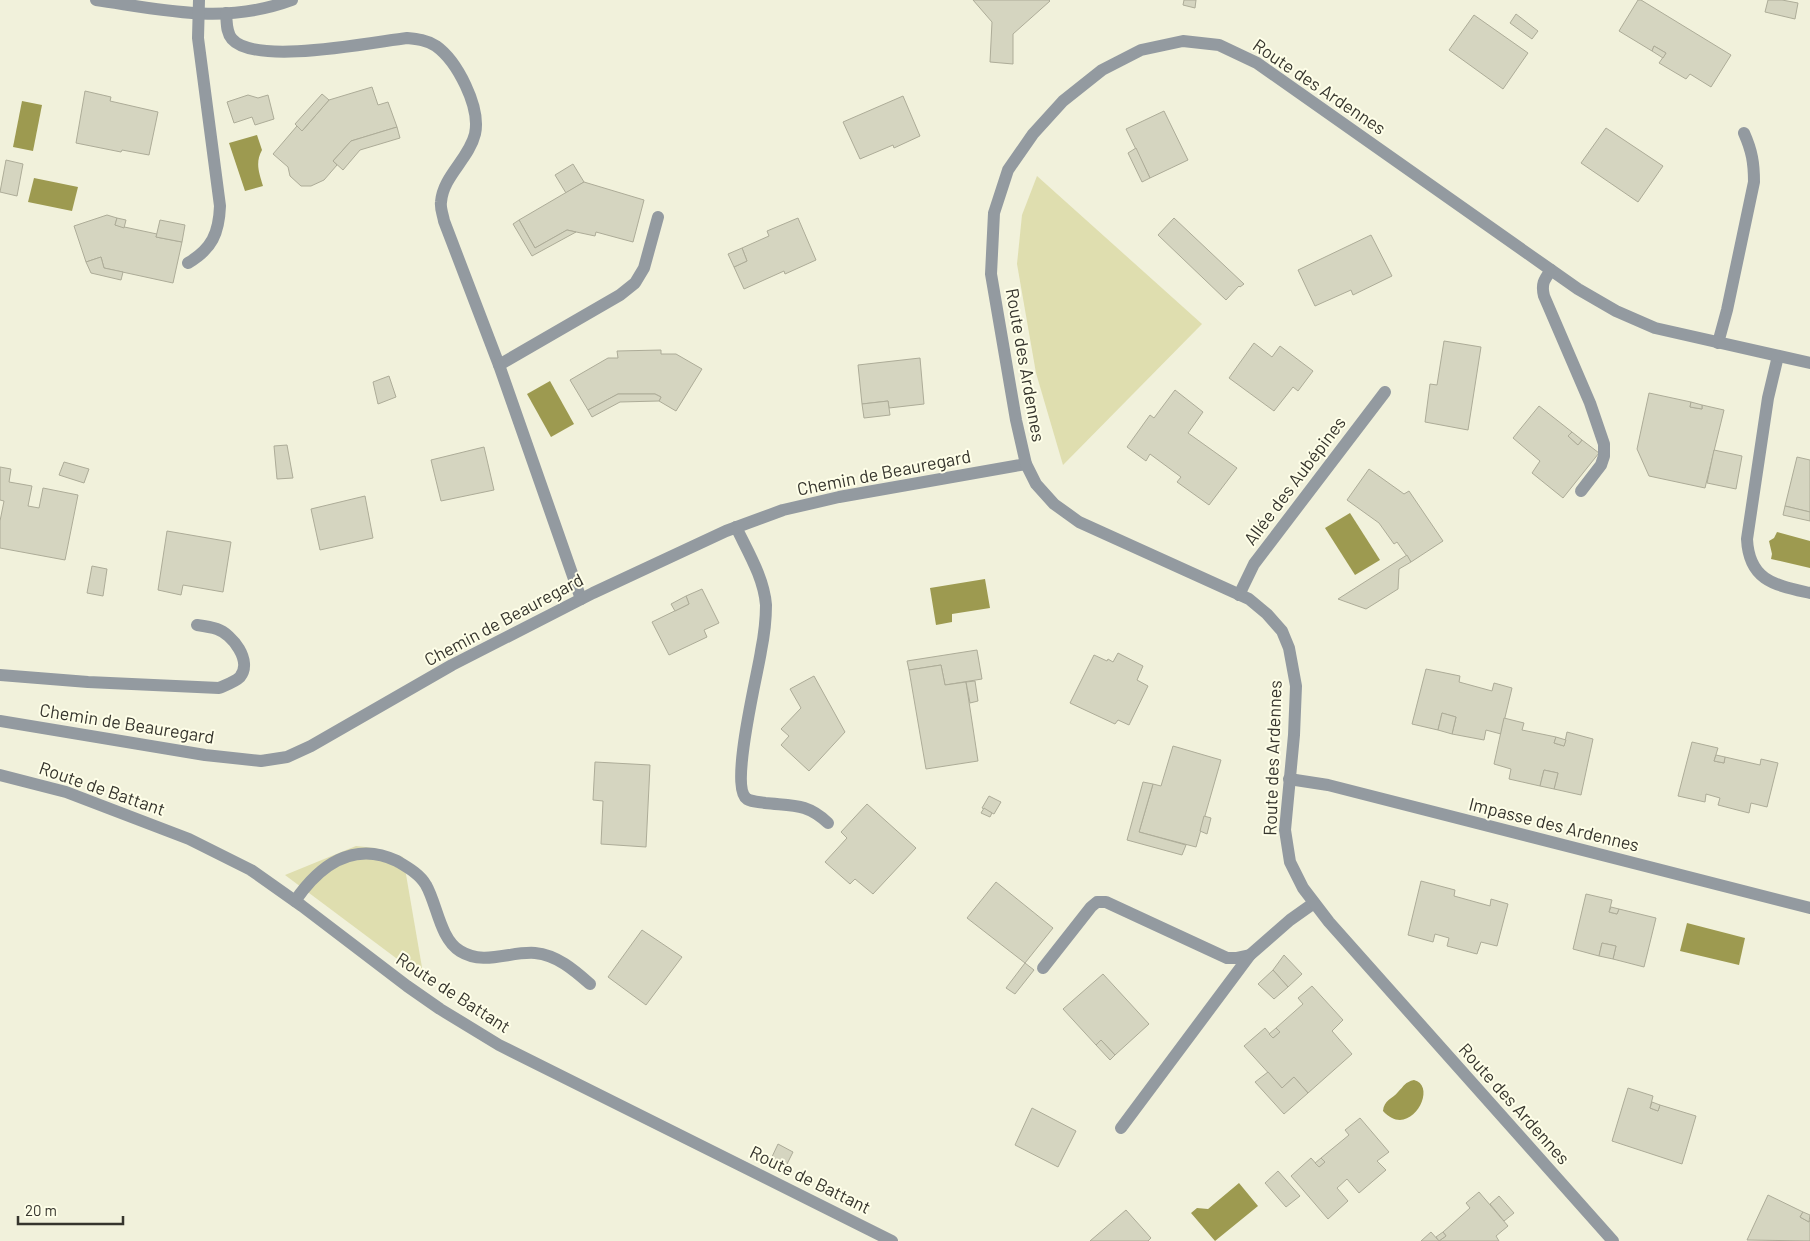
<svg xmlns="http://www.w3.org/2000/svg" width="1810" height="1241" viewBox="0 0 1810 1241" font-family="Barlow,sans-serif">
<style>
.green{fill:#dfdeaf}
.water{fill:#9d9a50}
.building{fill:#d5d5c0;stroke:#adac98}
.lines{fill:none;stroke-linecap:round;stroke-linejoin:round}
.minor{stroke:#939aa0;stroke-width:12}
.labels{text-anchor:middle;stroke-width:4;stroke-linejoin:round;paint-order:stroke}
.street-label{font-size:18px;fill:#36352d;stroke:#fefee8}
</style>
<rect width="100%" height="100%" fill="#f1f1db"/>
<g class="green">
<polygon points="1037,176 1202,324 1063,465 1036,373 1017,264 1022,215"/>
<polygon points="356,846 375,848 403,857 424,979 285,875"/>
</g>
<g class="water">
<polygon points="22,101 42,105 33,151 13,147"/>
<path d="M 257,135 L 262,150 C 255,163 259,172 263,186 L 245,191 L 229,143 Z"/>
<polygon points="34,178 78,187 72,211 28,202"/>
<polygon points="550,381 574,424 551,437 527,394"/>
<polygon points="1350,513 1380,560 1355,575 1325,528"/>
<polygon points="1777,532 1810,541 1810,568 1771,559 1772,554 1769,541 1774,538"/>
<polygon points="985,579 990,608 952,614 952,622 936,625 930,588"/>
<polygon points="1687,923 1745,938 1739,965 1680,951"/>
<path d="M 1414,1080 C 1439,1086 1410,1141 1383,1111 C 1384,1100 1392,1099 1398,1092 C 1404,1086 1405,1082 1414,1080 Z"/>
<polygon points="1239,1183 1258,1206 1215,1241 1191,1213 1197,1208 1208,1209"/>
</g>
<g class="building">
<polygon points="973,0 1049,0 1050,1 1013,34 1013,64 990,62 992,22"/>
<polygon points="1184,0 1196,0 1195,8 1183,5"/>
<polygon points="1638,0 1641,0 1731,55 1711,87 1690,74 1686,79 1659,63 1666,53 1654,46 1652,51 1619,31"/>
<polygon points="1768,0 1782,0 1798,3 1795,19 1765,12"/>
<polygon points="1516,14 1538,31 1532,39 1510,23"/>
<polygon points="1474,15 1528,53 1503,89 1449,50"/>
<polygon points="1654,46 1666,53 1663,58 1652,51"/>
<polygon points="372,87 378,105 388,102 397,127 351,141 333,161 337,165 324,180 311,186 301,186 290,176 288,167 273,154 297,126 302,131 329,100"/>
<polygon points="85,91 111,97 110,101 158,112 149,155 122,150 121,152 76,143"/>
<polygon points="322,94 329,100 302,131 295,124"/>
<polygon points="248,95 258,98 268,95 274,119 255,125 252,117 234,123 227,102"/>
<polygon points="903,96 920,136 894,148 893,145 860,159 843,122"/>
<polygon points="1164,111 1188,160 1150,178 1126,129"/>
<polygon points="397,127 400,138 360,150 343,170 333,161 351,141"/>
<polygon points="1606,128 1663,166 1638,202 1581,163"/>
<polygon points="1136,148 1150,178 1142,182 1128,153"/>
<polygon points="6,160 23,164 17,196 0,192"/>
<polygon points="573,164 584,182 566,193 555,175"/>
<polygon points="584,182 644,200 633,242 596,232 595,236 567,230 535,248 519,220"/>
<polygon points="107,215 117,218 115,225 157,234 156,237 182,242 173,283 104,268 101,257 86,262 74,226"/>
<polygon points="117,218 126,220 124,228 115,225"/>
<polygon points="798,218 816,260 785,274 784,271 744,289 734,267 747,261 742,248 769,236 767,231"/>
<polygon points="1174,218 1244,284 1240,287 1239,286 1226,300 1158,235"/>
<polygon points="160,220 185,225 182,242 156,237"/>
<polygon points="519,220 535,248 567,230 576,232 532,256 513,224"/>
<polygon points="1371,235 1392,276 1353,295 1351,290 1315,306 1298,270"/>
<polygon points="742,248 747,261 734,267 728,254"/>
<polygon points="101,257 104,268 123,272 121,280 91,273 86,262"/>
<polygon points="1444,341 1481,347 1468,430 1425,422 1430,384 1437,385"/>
<polygon points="1254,343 1272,357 1280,346 1313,371 1298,391 1293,387 1274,411 1229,378"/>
<polygon points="661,350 661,354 676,354 702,369 676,411 659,401 661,397 655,394 618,394 588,410 570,380 608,358 618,358 617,351"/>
<polygon points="920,358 924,404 889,408 888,401 862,404 858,365"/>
<polygon points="389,376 396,397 378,404 373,382"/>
<polygon points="1175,390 1203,412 1188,433 1237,468 1209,505 1177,482 1181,477 1150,454 1146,461 1127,447 1150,415 1154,418"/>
<polygon points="1649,393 1691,402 1690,407 1702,409 1702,405 1724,410 1705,488 1649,476 1637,449"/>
<polygon points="618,394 655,394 661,397 659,401 620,402 592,417 588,410"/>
<polygon points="888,401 890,415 864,418 862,404"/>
<polygon points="1691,402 1702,405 1702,409 1690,407"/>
<polygon points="1539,406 1572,432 1568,436 1578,445 1582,440 1599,453 1563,498 1532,473 1540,461 1513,438"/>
<polygon points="1572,432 1582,440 1578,445 1568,436"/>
<polygon points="287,445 293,478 277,479 274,446"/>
<polygon points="484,447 494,490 441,501 431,460"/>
<polygon points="1714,450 1742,456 1736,489 1707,483"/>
<polygon points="1797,457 1810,460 1810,512 1785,506"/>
<polygon points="64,462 89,469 84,483 59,475"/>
<polygon points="0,467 11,469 9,482 32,486 28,506 39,508 43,488 78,495 65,560 0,548 0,521 4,501 0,500"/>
<polygon points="1369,469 1404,494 1409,491 1443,541 1411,562 1397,542 1394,544 1379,523 1347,500"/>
<polygon points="365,496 373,538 320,550 311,509"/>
<polygon points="1785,506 1810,512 1810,521 1783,515"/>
<polygon points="167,531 231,542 223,592 183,585 181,595 158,590"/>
<polygon points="1407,555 1411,562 1399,569 1398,589 1366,609 1338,599"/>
<polygon points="92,566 107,569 103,596 87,593"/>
<polygon points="702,589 719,623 704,630 707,637 669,655 652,622 689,604 686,596"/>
<polygon points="686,596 689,604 675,611 671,604"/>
<polygon points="977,650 982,679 945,685 941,665 909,670 907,661"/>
<polygon points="1118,653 1143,666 1137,680 1148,686 1129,725 1118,720 1115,724 1070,703 1094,655 1107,661 1108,659 1113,662"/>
<polygon points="941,665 945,685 966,682 978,761 926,769 909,670"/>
<polygon points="1426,669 1460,676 1459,682 1492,691 1494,683 1512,688 1501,734 1486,730 1484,740 1452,734 1456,717 1442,713 1438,730 1412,724"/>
<polygon points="814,676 845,732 809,771 781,745 789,736 781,729 801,708 790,689"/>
<polygon points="975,681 978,701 970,703 966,682"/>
<polygon points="1442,713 1456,717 1452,734 1438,730"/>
<polygon points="1504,718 1524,723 1522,730 1556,737 1554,743 1564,746 1567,732 1593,739 1581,795 1554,789 1558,773 1544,770 1540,786 1509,779 1511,769 1494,764"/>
<polygon points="1556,737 1566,740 1564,746 1554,743"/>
<polygon points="1692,742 1718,748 1714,761 1724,763 1725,757 1760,765 1761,759 1778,763 1767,807 1751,803 1749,813 1718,805 1720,798 1706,794 1705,802 1678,796"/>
<polygon points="1173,746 1221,760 1196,847 1139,832 1153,784 1161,786"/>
<polygon points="1716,755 1725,757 1724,763 1714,761"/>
<polygon points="595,762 650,765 646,847 601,844 603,801 593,800"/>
<polygon points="1544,770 1558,773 1554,789 1540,786"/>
<polygon points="1143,782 1153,784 1139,832 1186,845 1182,855 1127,840"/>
<polygon points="989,796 1001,802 994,814 982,808"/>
<polygon points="867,804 916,848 873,894 855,879 850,884 825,862 847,838 841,832"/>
<polygon points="984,808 992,813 990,817 981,813"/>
<polygon points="1204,816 1211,818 1207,834 1200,831"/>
<polygon points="1421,881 1455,890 1454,896 1490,906 1491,899 1508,904 1497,946 1481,942 1477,954 1447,946 1449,938 1435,934 1433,942 1408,935"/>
<polygon points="996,882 1053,928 1025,963 967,918"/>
<polygon points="1586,894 1612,900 1609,912 1617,914 1619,909 1656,918 1644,967 1613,959 1616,946 1602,943 1599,956 1573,949"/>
<polygon points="1611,907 1619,909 1617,914 1609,912"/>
<polygon points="642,930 682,957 646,1005 608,977"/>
<polygon points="1602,943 1616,946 1613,959 1599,956"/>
<polygon points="1284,955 1302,974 1288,987 1273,970"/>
<polygon points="1025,963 1034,970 1015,994 1006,988"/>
<polygon points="1273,970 1288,987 1274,999 1258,984"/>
<polygon points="1103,974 1149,1024 1115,1055 1101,1040 1096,1045 1063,1009"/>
<polygon points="1312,986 1343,1020 1332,1031 1352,1054 1308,1093 1294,1077 1282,1088 1244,1046 1265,1028 1273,1038 1280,1032 1276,1028 1303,1004 1298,998"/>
<polygon points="1276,1028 1280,1032 1273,1038 1269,1034"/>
<polygon points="1101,1040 1115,1055 1110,1060 1096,1045"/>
<polygon points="1268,1072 1282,1088 1294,1077 1308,1093 1284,1114 1255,1082"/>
<polygon points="1628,1088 1653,1096 1650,1108 1658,1111 1660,1105 1696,1116 1682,1164 1612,1141"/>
<polygon points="1652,1102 1660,1105 1658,1111 1650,1108"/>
<polygon points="1032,1108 1076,1131 1058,1167 1015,1145"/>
<polygon points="1360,1118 1389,1152 1377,1161 1386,1170 1359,1193 1347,1179 1337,1188 1348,1201 1328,1219 1291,1176 1311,1158 1319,1167 1325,1162 1321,1158 1349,1135 1345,1130"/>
<polygon points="778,1144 793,1152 786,1166 771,1159"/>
<polygon points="1321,1158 1325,1162 1319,1167 1315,1163"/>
<polygon points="1278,1171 1300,1196 1286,1207 1265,1183"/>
<polygon points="1479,1192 1508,1226 1496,1236 1499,1241 1439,1241 1446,1236 1443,1232 1470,1208 1466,1203"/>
<polygon points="1768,1195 1803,1212 1800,1217 1809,1222 1810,1220 1810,1241 1747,1240"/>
<polygon points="1499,1196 1514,1213 1504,1221 1490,1204"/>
<polygon points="1126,1210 1151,1238 1148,1241 1090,1241"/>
<polygon points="1803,1212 1810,1215 1809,1222 1800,1217"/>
<polygon points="1431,1232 1439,1241 1421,1241"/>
<polygon points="1443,1232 1446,1236 1439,1241 1436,1237"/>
</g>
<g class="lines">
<g class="minor">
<path d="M 96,0 C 165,10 225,25 292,0"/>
<path d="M 226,13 C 227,23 226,32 232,39 C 255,66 373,42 407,38 C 417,39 427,40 436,46 C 457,61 481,107 475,134 C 469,159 443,176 441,202 C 440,208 443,215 444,221 L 499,365 L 581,599"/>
<path d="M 188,263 C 212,249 219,233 220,206 L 198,38 L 199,0"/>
<path d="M 1551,270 C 1544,280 1541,284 1544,296 L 1590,403 L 1604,444 L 1604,456 L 1601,465 L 1581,491"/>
<path d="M 1718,343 L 1727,310 L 1754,182 C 1754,163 1752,151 1744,133"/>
<path d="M 1778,356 L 1768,398 L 1747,539 C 1749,581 1775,585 1810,593"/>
<polyline points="499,365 620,295 635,283 644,268 658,217"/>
<path d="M 736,527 C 748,552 764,578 766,605 C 766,620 764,636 761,651 C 758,673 729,787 747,799 C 752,802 760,802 765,803 C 793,806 807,803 828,823"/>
<polyline points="1239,595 1254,564 1385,392"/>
<path d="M 0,675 L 88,682 L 219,688 C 226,685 235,682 240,677 C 253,661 232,634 217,629 C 211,627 204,626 197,625"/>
<polyline points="0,721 205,755 261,761 287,757 311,746 452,665 593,593 726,531 783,510 839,497 1026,464"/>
<polyline points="0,775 66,792 189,839 251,870 302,906 407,986 440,1009 499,1045 892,1241"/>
<polyline points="1289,779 1328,785 1810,908"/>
<path d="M 295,901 C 319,866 353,840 397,861 C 407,867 420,874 426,885 C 437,904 440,939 460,951 C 484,966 510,951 535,953 C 557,955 574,970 590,984"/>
<polyline points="1043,968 1091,907 1097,902 1106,902 1227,958 1236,958 1250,955"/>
<polyline points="1121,1128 1250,955 1290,920 1314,903"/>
<polyline points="1613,1241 1329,922 1303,888 1290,862 1285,830 1294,735 1296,686 1289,648 1282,631 1267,614 1249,599 1079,522 1054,504 1036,484 1026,464 1016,420 991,274 994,213 1008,170 1033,134 1063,101 1102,70 1141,50 1183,41 1219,45 1257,63 1551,270 1578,289 1616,311 1655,328 1810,363"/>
</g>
</g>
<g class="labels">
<g class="street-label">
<text transform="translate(1319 87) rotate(34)" y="6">Route des Ardennes</text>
<text transform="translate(1025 365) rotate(80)" y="6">Route des Ardennes</text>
<text transform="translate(884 473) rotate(-11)" y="6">Chemin de Beauregard</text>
<text transform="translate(1295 481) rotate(-53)" y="6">Allée des Aubépines</text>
<text transform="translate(504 620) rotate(-28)" y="6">Chemin de Beauregard</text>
<text transform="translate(127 724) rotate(9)" y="6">Chemin de Beauregard</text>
<text transform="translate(1273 758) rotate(-88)" y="6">Route des Ardennes</text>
<text transform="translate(102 789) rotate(19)" y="6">Route de Battant</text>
<text transform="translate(1554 825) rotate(14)" y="6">Impasse des Ardennes</text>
<text transform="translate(453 993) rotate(33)" y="6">Route de Battant</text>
<text transform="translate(1514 1104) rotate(48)" y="6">Route des Ardennes</text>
<text transform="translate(810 1180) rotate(26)" y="6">Route de Battant</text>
</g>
</g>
<path d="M18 1216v8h105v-8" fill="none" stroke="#36352d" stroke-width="2.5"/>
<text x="25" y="1216" font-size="15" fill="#36352d" stroke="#fefee8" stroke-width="4" paint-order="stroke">20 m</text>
</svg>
